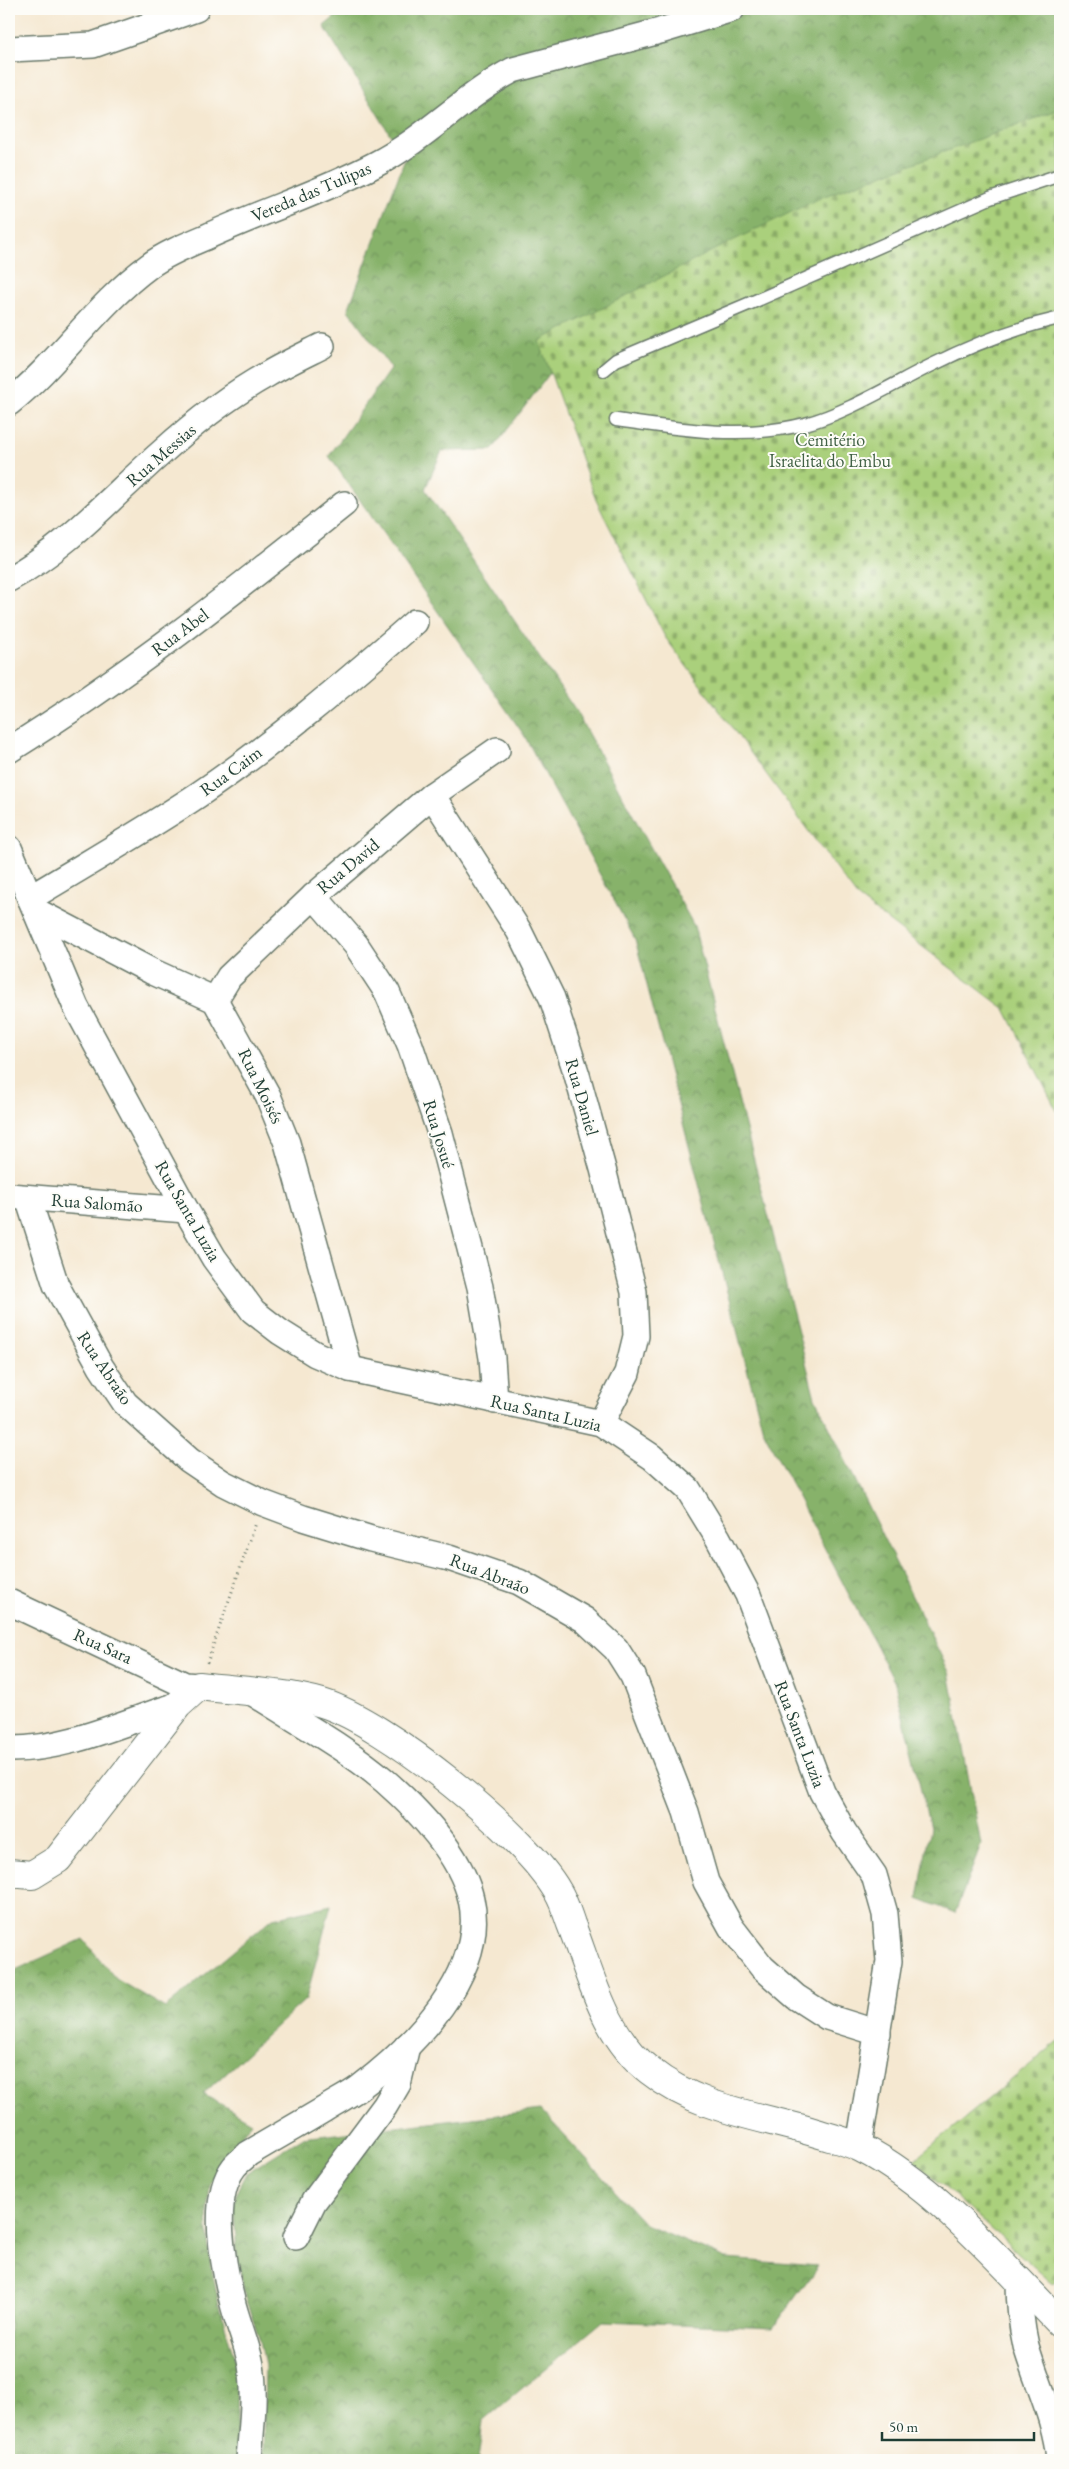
<svg xmlns="http://www.w3.org/2000/svg" width="1069" height="2469" viewBox="0 0 1069 2469" font-family="'EB Garamond',serif">
<style>
.forest{fill:url(#forest-crowns);stroke:#537850}
.cemetery{fill:url(#cemetery-stones);stroke:#648658}
.lines{fill:none;stroke-linecap:round;stroke-linejoin:round}
.service-casing{stroke:#6a796b;stroke-width:15}
.minor-casing{stroke:#6a796b;stroke-width:28}
.secondary-casing{stroke:#6a796b;stroke-width:30}
.path{stroke:#6a796b;stroke-width:3;stroke-dasharray:1 4;stroke-linecap:butt}
.service{stroke:#fff;stroke-width:12}
.minor{stroke:#fff;stroke-width:25}
.secondary{stroke:#fff;stroke-width:28}
.labels{text-anchor:middle;stroke-width:4;stroke-linejoin:round;paint-order:stroke}
.street-label{font-size:18px;fill:#1f3d34;stroke:#fdfcf7}
.park-label{font-size:18px;fill:#426246;stroke:#fdfcf7}
</style>
<defs>
<pattern id="forest-crowns" width="20" height="18" patternUnits="userSpaceOnUse" patternTransform="scale(1.25)"><rect width="20" height="18" fill="#87b26b"/><path d="M2 6a3 3 0 1 1 6 0M12 15a3 3 0 1 1 6 0" fill="none" stroke="#6e9259"/></pattern>
<pattern id="cemetery-stones" width="16" height="16" patternUnits="userSpaceOnUse" patternTransform="scale(1.25)"><rect width="16" height="16" fill="#aad07b"/><path d="M2 7V4a2 2 0 0 1 4 0v3zM10 15v-3a2 2 0 0 1 4 0v3z" fill="#8aaa66"/></pattern>
</defs>
<rect width="100%" height="100%" fill="#fdfcf7"/>
<filter id="ink" filterUnits="userSpaceOnUse"><feTurbulence type="fractalNoise" baseFrequency=".02" numOctaves="2"/><feDisplacementMap in="SourceGraphic" scale="10" xChannelSelector="R" yChannelSelector="G"/><feConvolveMatrix kernelMatrix="1 2 1 2 8 2 1 2 1" color-interpolation-filters="sRGB"/></filter>
<filter id="wash" filterUnits="userSpaceOnUse"><feTurbulence type="fractalNoise" baseFrequency=".0096" numOctaves="4" result="noise"/><feDisplacementMap in="SourceGraphic" scale="20" xChannelSelector="R" yChannelSelector="G"/><feGaussianBlur stdDeviation="1.12" result="paint"/><feColorMatrix in="noise" values="0 0 0 0 0 0 0 0 0 0 0 0 0 0 0 0 0 1.4 0 .05"/><feComposite in="paint" operator="in"/></filter>
<g filter="url(#wash)">
<rect width="100%" height="100%" fill="#f5e8d1"/>
<g class="forest">
<polygon points="345,9 1060,9 1060,150 553,369 492,450 442,451 425,489 575,710 694,926 815,1398 949,1672 981,1845 955,1913 918,1898 930,1828 895,1683 763,1430 635,939 524,735 329,456 391,368 348,310 405,159 324,26"/>
<polygon points="331,1905 306,1999 203,2094 252,2122 221,2161 210,2185 207,2212 209,2255 219,2305 238,2370 236,2460 9,2460 9,1973 83,1939 116,1979 165,2008 273,1918"/>
<polygon points="541,2110 646,2225 726,2259 818,2266 773,2328 603,2321 483,2421 478,2460 263,2460 265,2366 260,2340 245,2298 237,2252 234,2212 236,2193 246,2173 302,2138"/>
</g>
<g class="cemetery">
<polygon points="1060,109 1060,1117 1005,1009 858,898 665,637 596,500 539,341 720,247 822,197"/>
<polygon points="1060,2040 1060,2280 1052,2283 914,2160"/>
</g>
</g>
<g filter="url(#ink)">
<g class="lines">
<g class="service-casing">
<g id="service">
<polyline points="604,370 616,360 753,302 990,198 1060,175"/>
<path d="M 616,420 C 679,429 742,440 805,424 C 849,412 891,385 932,365 C 974,344 1015,328 1060,318"/>
</g>
</g>
<g class="minor-casing">
<g id="minor">
<polyline points="9,49 93,45 196,9"/>
<path d="M 9,403 C 60,362 96,305 149,266 C 165,254 187,245 206,237 C 262,211 321,193 376,164 C 425,139 464,96 513,70 L 660,31 L 732,9"/>
<path d="M 9,579 C 67,548 112,496 161,453 C 193,424 230,395 268,374 C 285,364 304,355 322,346"/>
<path d="M 9,750 C 127,677 235,591 344,504"/>
<polyline points="432,795 519,931 552,998 577,1075 603,1169 634,1292 636,1336 627,1373 601,1423"/>
<polyline points="9,848 76,1007 186,1210 214,1258 253,1311 280,1332 315,1354 350,1369 601,1423 652,1457 688,1489 718,1538 748,1595 822,1792 844,1832 874,1875 885,1914 889,1961 859,2146"/>
<polyline points="314,896 356,945 387,992 410,1045 440,1133 480,1287 492,1358 495,1401"/>
<path d="M 30,898 C 86,864 144,831 198,795 C 275,743 345,683 415,622"/>
<polyline points="36,911 151,971 215,1000 268,1096 287,1143 350,1369"/>
<polyline points="215,1000 229,977 314,896 432,795 497,750"/>
<polyline points="9,1196 186,1210"/>
<polyline points="28,1198 56,1285 101,1367 125,1403 189,1460 223,1483 263,1503 303,1518 371,1539 449,1558 519,1582 585,1620 616,1649 633,1676 686,1812 706,1882 731,1927 762,1967 796,1997 827,2017 878,2033"/>
<polyline points="9,1602 185,1685 199,1686"/>
<path d="M 9,1749 C 67,1750 123,1722 178,1705"/>
<polyline points="296,2237 314,2201 385,2106 398,2084 407,2046"/>
<path d="M 1019,2281 C 1019,2303 1021,2324 1026,2346 C 1037,2384 1056,2420 1059,2460"/>
<path d="M 249,2460 C 251,2430 256,2396 251,2365 C 247,2343 237,2322 232,2300 C 223,2265 210,2198 234,2167 C 238,2162 244,2158 248,2154 C 273,2139 298,2125 323,2110 C 335,2102 348,2096 359,2088 C 412,2048 488,1973 471,1899 C 461,1855 418,1810 385,1781 C 347,1748 293,1719 250,1691"/>
</g>
</g>
<g class="secondary-casing">
<path id="secondary" d="M 9,1873 L 32,1875 L 58,1859 L 178,1705 L 199,1686 C 239,1691 283,1692 322,1703 C 385,1722 526,1835 558,1892 C 564,1902 567,1913 571,1924 C 591,1975 604,2036 650,2071 C 700,2111 764,2116 823,2135 C 836,2139 849,2142 861,2148 C 934,2185 1003,2265 1060,2323"/>
</g>
<polyline class="path" points="207,1663 256,1523"/>
<use href="#service" class="service"/>
<use href="#minor" class="minor"/>
<use href="#secondary" class="secondary"/>
</g>
</g>
<g class="labels">
<g class="street-label">
<text transform="translate(311 192) rotate(-23)" y="6">Vereda das Tulipas</text>
<text transform="translate(161 455) rotate(-41)" y="6">Rua Messias</text>
<text transform="translate(180 632) rotate(-37)" y="6">Rua Abel</text>
<text transform="translate(231 771) rotate(-36)" y="6">Rua Caim</text>
<text transform="translate(348 866) rotate(-40)" y="6">Rua David</text>
<text transform="translate(261 1086) rotate(64)" y="6">Rua Moisés</text>
<text transform="translate(582 1097) rotate(74)" y="6">Rua Daniel</text>
<text transform="translate(439 1134) rotate(73)" y="6">Rua Josué</text>
<text transform="translate(97 1203) rotate(4)" y="6">Rua Salomão</text>
<text transform="translate(188 1211) rotate(60)" y="6">Rua Santa Luzia</text>
<text transform="translate(105 1368) rotate(56)" y="6">Rua Abraão</text>
<text transform="translate(546 1413) rotate(13)" y="6">Rua Santa Luzia</text>
<text transform="translate(490 1574) rotate(21)" y="6">Rua Abraão</text>
<text transform="translate(103 1646) rotate(24)" y="6">Rua Sara</text>
<text transform="translate(800 1734) rotate(69)" y="6">Rua Santa Luzia</text>
</g>
<g class="park-label">
<text x="830" y="446">Cemitério<tspan x="830" dy="21">Israelita do Embu</tspan></text>
</g>
</g>
<rect width="1069" height="2469" fill="none" stroke="#fdfcf7" stroke-width="30"/>
<path d="M882 2432v8h152v-8" fill="none" stroke="#1f3d34" stroke-width="2.5"/>
<text x="889" y="2432" font-size="15" fill="#1f3d34" stroke="#fdfcf7" stroke-width="4" paint-order="stroke">50 m</text>
</svg>
